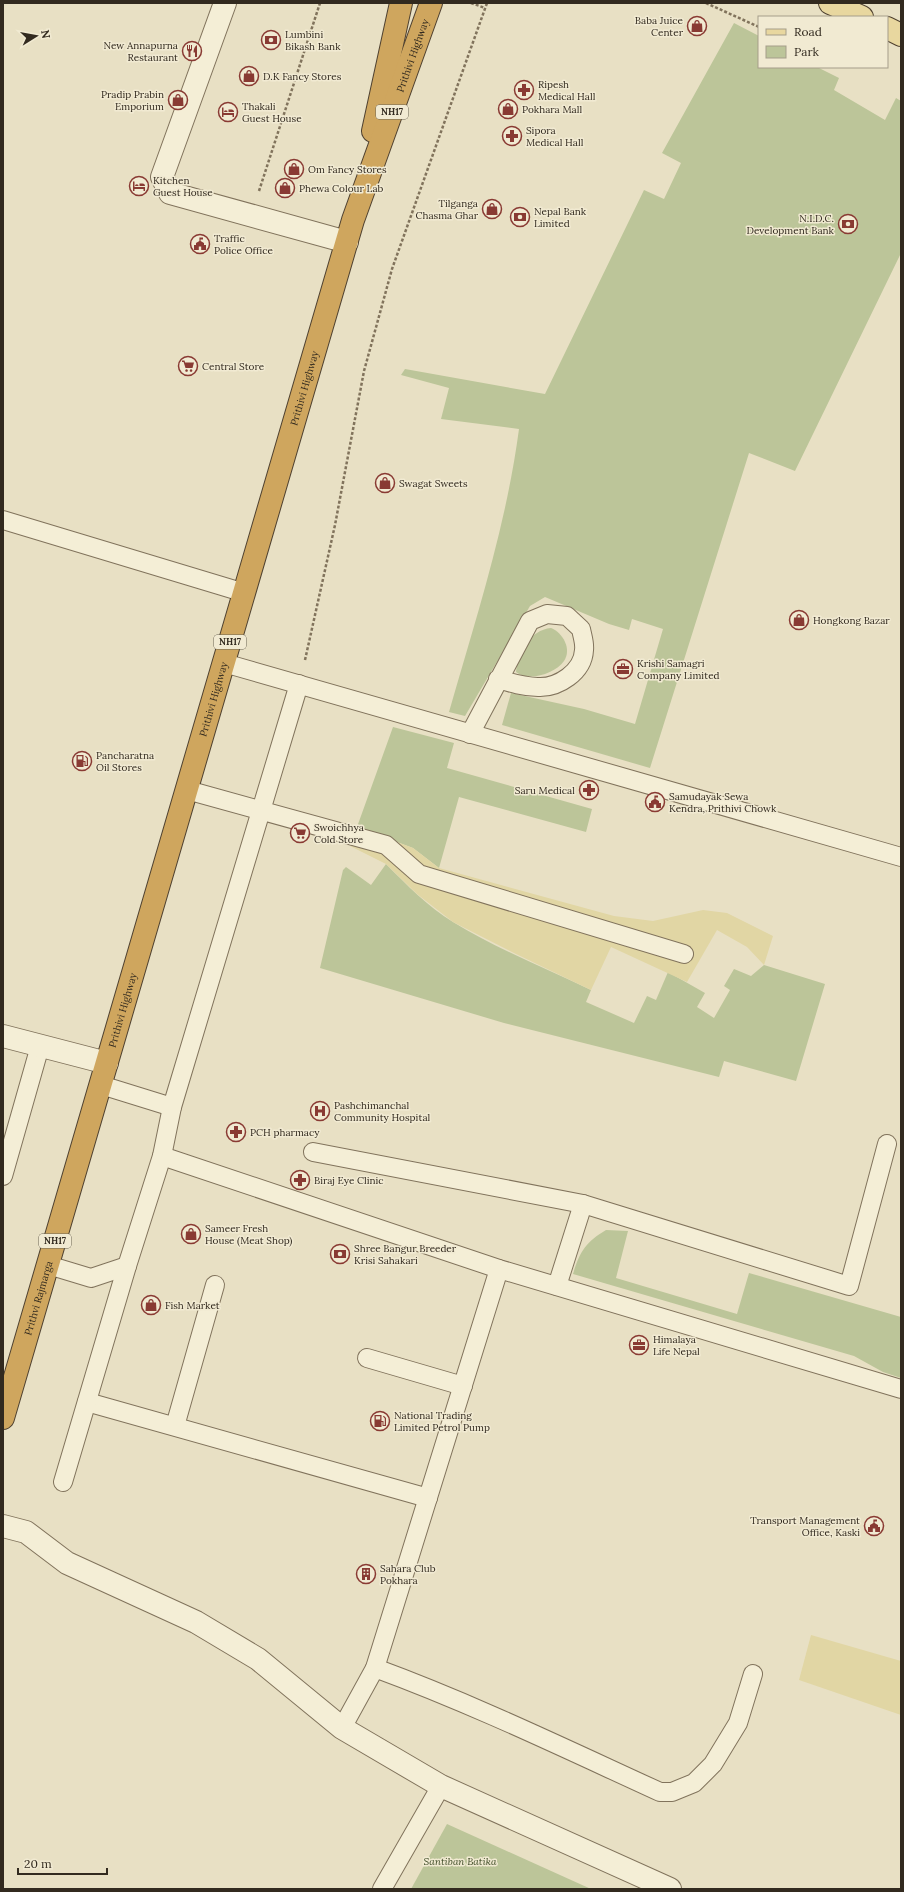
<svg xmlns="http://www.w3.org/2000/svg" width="904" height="1892" viewBox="0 0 904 1892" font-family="Lora,serif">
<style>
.green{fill:#bcc599}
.sand{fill:#e1d6a4}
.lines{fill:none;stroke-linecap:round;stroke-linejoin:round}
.lane-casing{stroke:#81735c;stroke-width:20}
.street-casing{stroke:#81735c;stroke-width:24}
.primary-casing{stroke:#4f4130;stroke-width:24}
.highway-casing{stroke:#4f4130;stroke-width:24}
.path{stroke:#81735c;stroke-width:2.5;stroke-dasharray:3 2;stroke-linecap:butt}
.lane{stroke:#f4eed6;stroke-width:18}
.street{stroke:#f4eed6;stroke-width:22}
.primary{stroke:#e8d79f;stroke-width:22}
.highway{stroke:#cfa65e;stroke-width:22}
.labels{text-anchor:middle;stroke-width:3;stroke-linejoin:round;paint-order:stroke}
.shield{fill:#f1ead2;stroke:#6b6455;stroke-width:1}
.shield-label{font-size:9px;font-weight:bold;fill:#322a1f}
.poi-label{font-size:10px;fill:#322a1f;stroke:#f1ead2;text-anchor:start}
.street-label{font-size:10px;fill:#322a1f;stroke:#f1ead2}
.park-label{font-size:10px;font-style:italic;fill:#404d28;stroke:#f1ead2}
</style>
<rect width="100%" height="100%" fill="#e8e0c4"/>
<g class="green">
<path d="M 734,23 L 759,36 L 759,67 L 817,67 L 839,78 L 834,90 L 885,120 L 896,98 L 901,101 L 901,253 L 795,471 L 749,453 L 650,768 L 502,725 L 511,693 L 584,709 L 635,724 L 663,629 L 632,619 L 629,630 L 609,624 L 545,597 L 530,606 L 465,716 L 449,712 C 476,618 506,527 519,429 L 441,419 L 449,388 L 401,375 L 405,369 L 545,394 L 644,190 L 664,199 L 681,163 L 662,153 Z"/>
<path d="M 551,628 C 563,633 572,649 564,661 C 555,674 528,682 516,672 C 518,652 530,630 551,628 Z"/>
<polygon points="393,727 454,743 447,768 592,809 586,832 459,797 439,868 413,848 357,827"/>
<path d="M 386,864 C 407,885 428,907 453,922 C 497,949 545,968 591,990 L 586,1002 L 634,1023 L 647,996 L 656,1000 L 668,972 L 705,993 L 697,1007 L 714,1018 L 730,990 L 724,986 L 734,969 L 751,976 L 764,965 L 825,984 L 796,1081 L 724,1061 L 719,1077 L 504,1023 L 320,968 L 343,870 L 346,867 L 371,885 Z"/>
<path d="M 606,1230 L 628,1231 L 616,1278 L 737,1314 L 749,1273 L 901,1317 L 901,1378 L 883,1372 L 854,1356 L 573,1274 C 580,1251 586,1242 606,1230 Z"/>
<polygon points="447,1824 591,1889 411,1889"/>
</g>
<g class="sand">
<polygon points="357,827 413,848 439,868 614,916 653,921 703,910 727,913 773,936 764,965 747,947 717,930 687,982 611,947 591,990 516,954 453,922 417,894 386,864 350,846"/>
<polygon points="811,1635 901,1661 901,1715 799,1680"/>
</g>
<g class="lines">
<g class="lane-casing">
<g id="lane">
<polyline points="3,520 245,593"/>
<polyline points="224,663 901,857"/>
<path d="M 470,734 L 530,621 L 547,614 L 567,616 L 581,629 C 582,635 585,643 584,650 C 583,672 558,688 538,687 C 524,687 511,683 498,679"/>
<polyline points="187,790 386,845 419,874 684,954"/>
<polyline points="101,1085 172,1107"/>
<polyline points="313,1152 583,1204 849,1286 887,1144"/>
<polyline points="162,1156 499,1269 901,1389"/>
<polyline points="3,1176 40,1046"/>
<polyline points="48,1265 91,1278 127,1266"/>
<polyline points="557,1286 583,1204"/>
<polyline points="367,1358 463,1386"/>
<polyline points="87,1402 428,1498"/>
<polyline points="175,1426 215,1285"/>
<polyline points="63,1482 127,1266 162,1156 172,1107 299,684"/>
<path d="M 375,1668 C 473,1704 566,1749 660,1792 L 672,1792 L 694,1783 L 713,1764 L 738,1723 L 753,1674"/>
<polyline points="342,1728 375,1668 499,1269"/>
<polyline points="382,1889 441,1786"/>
</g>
</g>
<g class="street-casing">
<g id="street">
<polyline points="225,3 162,177 170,193 347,242"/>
<polyline points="3,1036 107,1063"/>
<polyline points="3,1526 26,1532 67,1563 196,1622 258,1659 342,1728 441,1786 670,1889"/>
</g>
</g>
<g class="primary-casing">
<g id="primary">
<polyline points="830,3 862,17"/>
<polyline points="887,28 901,35"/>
</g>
</g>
<g class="highway-casing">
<g id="highway">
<polyline points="373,131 401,3"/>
<path id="s1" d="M 3,1418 L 353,220 L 431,3"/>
</g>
</g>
<g class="path">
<polyline points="471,3 485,8"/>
<polyline points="706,3 759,27"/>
<polyline points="259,191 320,3"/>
<polyline points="305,660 335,525 364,371 392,269 487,3"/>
</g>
<use href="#lane" class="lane"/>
<use href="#street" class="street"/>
<use href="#primary" class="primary"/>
<use href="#highway" class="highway"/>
</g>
<defs>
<g id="shop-ring" transform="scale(1)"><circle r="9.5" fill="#f1ead2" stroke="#893a33" stroke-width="1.5"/><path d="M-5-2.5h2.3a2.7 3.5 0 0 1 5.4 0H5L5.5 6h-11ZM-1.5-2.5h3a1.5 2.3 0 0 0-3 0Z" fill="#893a33"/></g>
<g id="bank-ring" transform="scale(1)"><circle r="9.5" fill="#f1ead2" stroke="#893a33" stroke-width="1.5"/><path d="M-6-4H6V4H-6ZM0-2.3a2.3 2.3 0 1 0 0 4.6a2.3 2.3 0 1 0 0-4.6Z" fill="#893a33"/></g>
<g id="restaurant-ring" transform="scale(1)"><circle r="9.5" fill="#f1ead2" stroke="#893a33" stroke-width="1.5"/><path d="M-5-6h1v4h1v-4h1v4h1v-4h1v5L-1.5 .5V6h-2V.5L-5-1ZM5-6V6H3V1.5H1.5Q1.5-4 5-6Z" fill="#893a33"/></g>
<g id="pharmacy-ring" transform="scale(1)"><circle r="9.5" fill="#f1ead2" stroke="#893a33" stroke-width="1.5"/><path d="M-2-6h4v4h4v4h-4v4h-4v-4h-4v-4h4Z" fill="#893a33"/></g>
<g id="hotel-ring" transform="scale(1)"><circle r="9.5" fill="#f1ead2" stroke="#893a33" stroke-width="1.5"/><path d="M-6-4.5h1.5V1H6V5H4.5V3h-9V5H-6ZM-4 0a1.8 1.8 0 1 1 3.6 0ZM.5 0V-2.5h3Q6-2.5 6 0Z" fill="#893a33"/></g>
<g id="civic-ring" transform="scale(1)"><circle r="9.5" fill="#f1ead2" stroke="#893a33" stroke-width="1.5"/><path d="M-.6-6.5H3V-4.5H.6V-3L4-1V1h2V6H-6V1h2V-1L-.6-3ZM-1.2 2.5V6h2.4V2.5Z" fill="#893a33"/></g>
<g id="supermarket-ring" transform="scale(1)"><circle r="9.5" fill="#f1ead2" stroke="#893a33" stroke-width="1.5"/><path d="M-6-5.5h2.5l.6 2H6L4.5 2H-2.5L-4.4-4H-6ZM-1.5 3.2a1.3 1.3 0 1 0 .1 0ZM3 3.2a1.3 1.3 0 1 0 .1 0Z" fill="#893a33"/></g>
<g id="office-ring" transform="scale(1)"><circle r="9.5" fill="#f1ead2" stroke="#893a33" stroke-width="1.5"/><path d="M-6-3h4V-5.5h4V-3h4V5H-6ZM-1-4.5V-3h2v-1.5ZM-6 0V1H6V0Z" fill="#893a33"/></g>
<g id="fuel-ring" transform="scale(1)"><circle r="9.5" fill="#f1ead2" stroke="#893a33" stroke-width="1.5"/><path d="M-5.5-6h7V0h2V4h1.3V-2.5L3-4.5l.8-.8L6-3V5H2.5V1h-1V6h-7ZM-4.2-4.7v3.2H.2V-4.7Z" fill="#893a33"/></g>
<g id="hospital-ring" transform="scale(1)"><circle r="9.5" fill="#f1ead2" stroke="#893a33" stroke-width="1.5"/><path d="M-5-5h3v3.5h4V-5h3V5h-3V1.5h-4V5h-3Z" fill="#893a33"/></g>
<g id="building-ring" transform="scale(1)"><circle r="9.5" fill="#f1ead2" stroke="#893a33" stroke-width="1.5"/><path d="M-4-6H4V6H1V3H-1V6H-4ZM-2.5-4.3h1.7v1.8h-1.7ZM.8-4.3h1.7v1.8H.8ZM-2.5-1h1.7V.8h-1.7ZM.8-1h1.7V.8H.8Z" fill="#893a33"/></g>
</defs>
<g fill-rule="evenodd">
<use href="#shop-ring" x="697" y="26"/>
<use href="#bank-ring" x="271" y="40"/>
<use href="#restaurant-ring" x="192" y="51"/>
<use href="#shop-ring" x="249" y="76"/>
<use href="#pharmacy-ring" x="524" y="90"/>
<use href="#shop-ring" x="178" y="100"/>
<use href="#shop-ring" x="508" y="109"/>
<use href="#hotel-ring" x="228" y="112"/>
<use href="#pharmacy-ring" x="512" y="136"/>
<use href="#shop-ring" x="294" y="169"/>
<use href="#hotel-ring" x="139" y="186"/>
<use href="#shop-ring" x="285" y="188"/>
<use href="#shop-ring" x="492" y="209"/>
<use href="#bank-ring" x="520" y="217"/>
<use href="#bank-ring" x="848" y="224"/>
<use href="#civic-ring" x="200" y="244"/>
<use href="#supermarket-ring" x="188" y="366"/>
<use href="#shop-ring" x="385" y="483"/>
<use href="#shop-ring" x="799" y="620"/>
<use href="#office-ring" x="623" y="669"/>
<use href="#fuel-ring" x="82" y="761"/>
<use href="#pharmacy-ring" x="589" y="790"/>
<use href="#civic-ring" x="655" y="802"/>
<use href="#supermarket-ring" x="300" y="833"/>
<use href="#hospital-ring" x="320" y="1111"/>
<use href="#pharmacy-ring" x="236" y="1132"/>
<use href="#pharmacy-ring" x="300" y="1180"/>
<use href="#shop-ring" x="191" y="1234"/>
<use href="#bank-ring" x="340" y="1254"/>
<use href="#shop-ring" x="151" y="1305"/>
<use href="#office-ring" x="639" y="1345"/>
<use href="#fuel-ring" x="380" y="1421"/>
<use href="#civic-ring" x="874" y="1526"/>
<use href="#building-ring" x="366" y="1574"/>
</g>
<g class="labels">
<g class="shield">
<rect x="376" y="105" width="32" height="14" rx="3"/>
<rect x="214" y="635" width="32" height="14" rx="3"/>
<rect x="39" y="1234" width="32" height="14" rx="3"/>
</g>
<g class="shield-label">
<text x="392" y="115">NH17</text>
<text x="230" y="645">NH17</text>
<text x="55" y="1244">NH17</text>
</g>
<g class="poi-label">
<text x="683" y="24" text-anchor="end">Baba Juice<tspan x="683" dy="12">Center</tspan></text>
<text x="285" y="38">Lumbini<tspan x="285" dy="12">Bikash Bank</tspan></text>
<text x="178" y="49" text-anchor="end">New Annapurna<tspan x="178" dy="12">Restaurant</tspan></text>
<text x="263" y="80">D.K Fancy Stores</text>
<text x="538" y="88">Ripesh<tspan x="538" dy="12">Medical Hall</tspan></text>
<text x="164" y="98" text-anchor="end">Pradip Prabin<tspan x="164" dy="12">Emporium</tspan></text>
<text x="242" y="110">Thakali<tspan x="242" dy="12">Guest House</tspan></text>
<text x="522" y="113">Pokhara Mall</text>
<text x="526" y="134">Sipora<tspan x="526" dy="12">Medical Hall</tspan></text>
<text x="308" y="173">Om Fancy Stores</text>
<text x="153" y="184">Kitchen<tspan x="153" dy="12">Guest House</tspan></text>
<text x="299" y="192">Phewa Colour Lab</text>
<text x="478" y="207" text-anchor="end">Tilganga<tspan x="478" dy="12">Chasma Ghar</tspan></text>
<text x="534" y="215">Nepal Bank<tspan x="534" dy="12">Limited</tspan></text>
<text x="834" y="222" text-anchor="end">N.I.D.C.<tspan x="834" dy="12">Development Bank</tspan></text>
<text x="214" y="242">Traffic<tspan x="214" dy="12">Police Office</tspan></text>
<text x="202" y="370">Central Store</text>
<text x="399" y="487">Swagat Sweets</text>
<text x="813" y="624">Hongkong Bazar</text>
<text x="637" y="667">Krishi Samagri<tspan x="637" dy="12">Company Limited</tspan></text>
<text x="96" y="759">Pancharatna<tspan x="96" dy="12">Oil Stores</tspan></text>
<text x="575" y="794" text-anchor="end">Saru Medical</text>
<text x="669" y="800">Samudayak Sewa<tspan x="669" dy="12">Kendra, Prithivi Chowk</tspan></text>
<text x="314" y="831">Swoichhya<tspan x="314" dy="12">Cold Store</tspan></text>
<text x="334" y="1109">Pashchimanchal<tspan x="334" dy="12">Community Hospital</tspan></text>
<text x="250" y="1136">PCH pharmacy</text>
<text x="314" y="1184">Biraj Eye Clinic</text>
<text x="205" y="1232">Sameer Fresh<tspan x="205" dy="12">House (Meat Shop)</tspan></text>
<text x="354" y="1252">Shree Bangur Breeder<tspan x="354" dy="12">Krisi Sahakari</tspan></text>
<text x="165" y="1309">Fish Market</text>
<text x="653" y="1343">Himalaya<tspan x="653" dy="12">Life Nepal</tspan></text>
<text x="394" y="1419">National Trading<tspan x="394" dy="12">Limited Petrol Pump</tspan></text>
<text x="860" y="1524" text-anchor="end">Transport Management<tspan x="860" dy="12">Office, Kaski</tspan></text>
<text x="380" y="1572">Sahara Club<tspan x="380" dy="12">Pokhara</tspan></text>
</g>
<g class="street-label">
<text dy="4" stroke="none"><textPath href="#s1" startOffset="1423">Prithivi Highway</textPath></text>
<text dy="4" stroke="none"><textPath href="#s1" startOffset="1073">Prithivi Highway</textPath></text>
<text dy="4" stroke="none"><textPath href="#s1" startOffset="749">Prithivi Highway</textPath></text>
<text dy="4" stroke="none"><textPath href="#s1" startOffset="425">Prithivi Highway</textPath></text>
<text dy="4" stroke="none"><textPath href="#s1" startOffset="125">Prithvi Rajmarga</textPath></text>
</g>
<g class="park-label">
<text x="460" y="1865">Santiban Batika</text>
</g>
</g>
<rect width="904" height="1892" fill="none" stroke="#322a1f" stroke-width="8"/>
<rect x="758" y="16" width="130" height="52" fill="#f1ead2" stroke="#a59d8a"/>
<rect x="766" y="29" width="20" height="6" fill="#e8d79f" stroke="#a59d8a"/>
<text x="794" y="36" font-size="12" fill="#322a1f">Road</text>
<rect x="766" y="46" width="20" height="12" fill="#bcc599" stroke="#a59d8a"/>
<text x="794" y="56" font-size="12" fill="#322a1f">Park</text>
<g transform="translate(36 36) rotate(79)" stroke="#f1ead2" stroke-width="3" paint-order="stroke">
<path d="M0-3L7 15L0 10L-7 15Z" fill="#322a1f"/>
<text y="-6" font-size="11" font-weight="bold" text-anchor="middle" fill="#322a1f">N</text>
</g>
<path d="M18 1868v6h89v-6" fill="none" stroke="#322a1f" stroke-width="2"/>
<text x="24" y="1868" font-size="12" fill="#322a1f" stroke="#f1ead2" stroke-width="3" paint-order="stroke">20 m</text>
</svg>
